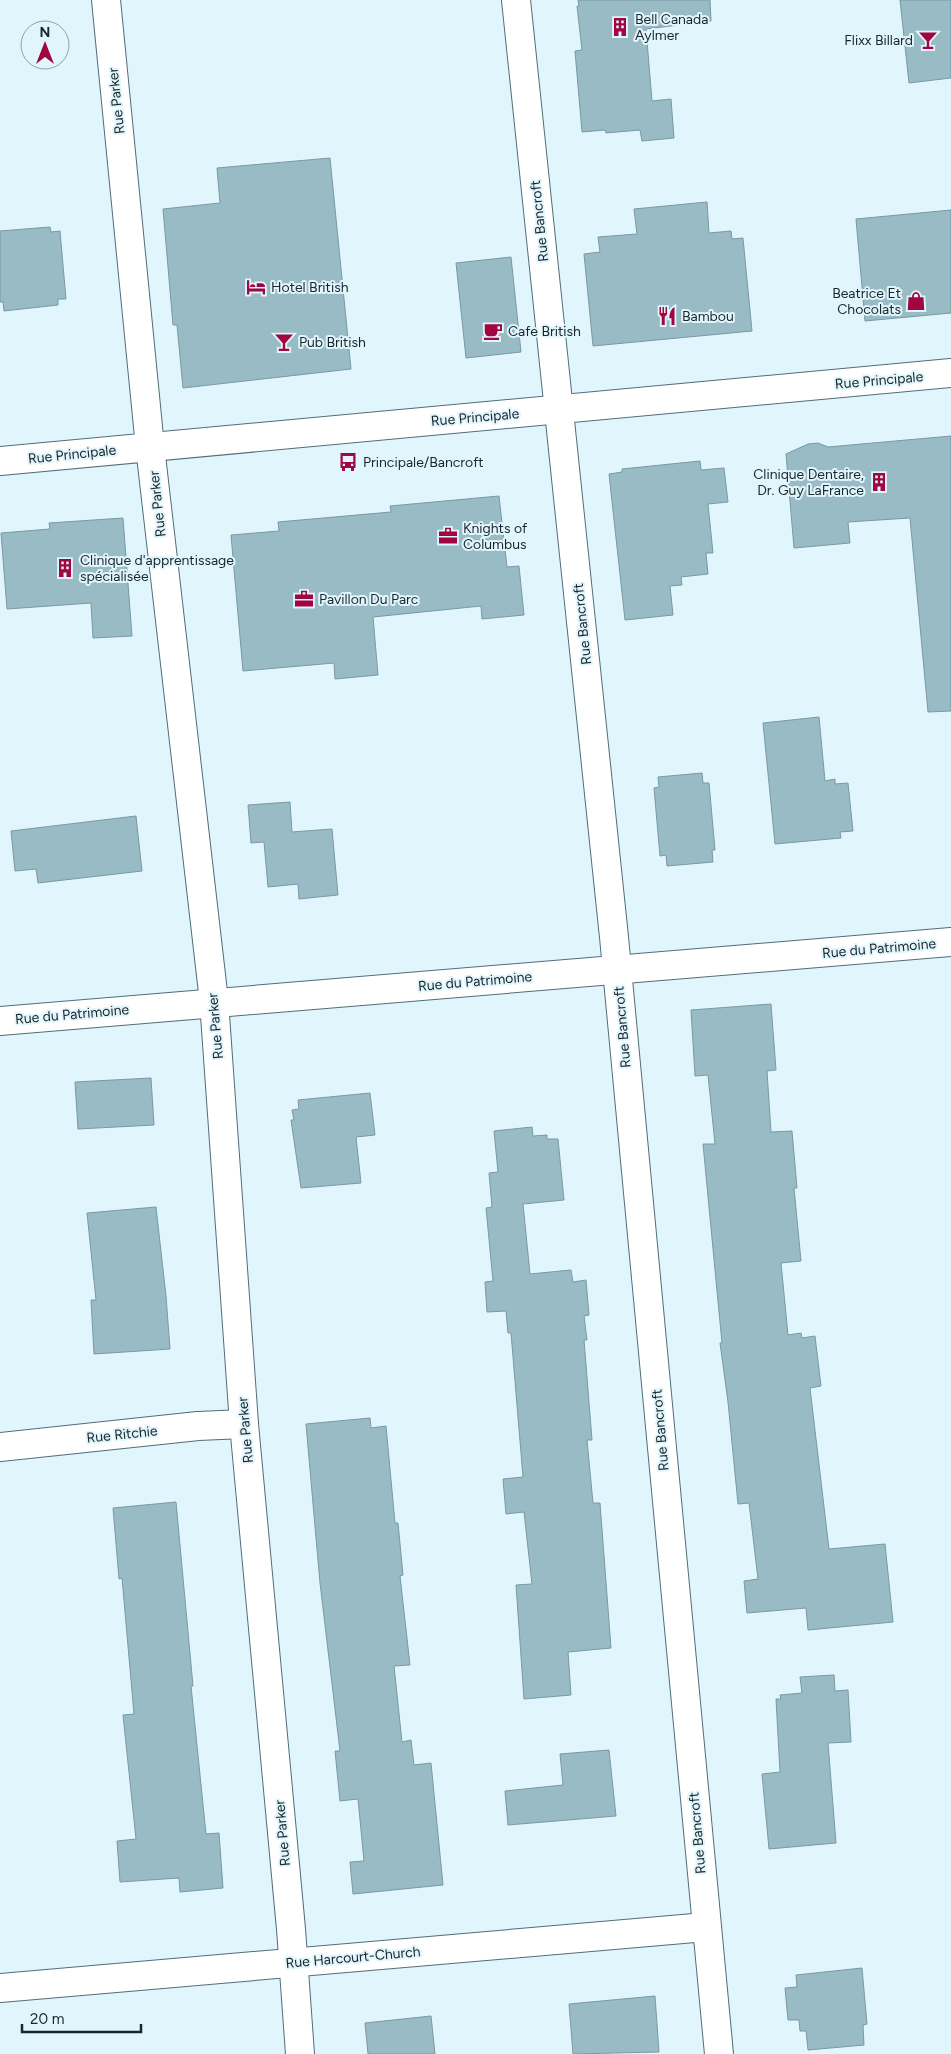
<svg xmlns="http://www.w3.org/2000/svg" width="951" height="2054" viewBox="0 0 951 2054" font-family="Figtree,sans-serif">
<style>
.building{fill:#99bbc5;stroke:#7999a4}
.lines{fill:none;stroke-linecap:round;stroke-linejoin:round}
.street-casing{stroke:#4f6e78;stroke-width:30}
.secondary-casing{stroke:#4f6e78;stroke-width:30}
.street{stroke:#fff;stroke-width:28}
.secondary{stroke:#fff;stroke-width:28}
.labels{text-anchor:middle;stroke-width:4;stroke-linejoin:round;paint-order:stroke}
.poi-label{font-size:14px;fill:#19262a;stroke:#e1f5fc;text-anchor:start}
.street-label{font-size:14px;fill:#19262a;stroke:#e1f5fc}
</style>
<rect width="100%" height="100%" fill="#e1f5fc"/>
<g class="building">
<polygon points="578,0 710,0 711,21 646,29 652,101 671,99 674,138 642,141 640,130 606,133 605,130 582,132 575,51 582,50 577,6 579,6"/>
<polygon points="900,0 951,0 951,78 909,83"/>
<polygon points="330,158 351,369 183,388 177,325 173,325 163,209 220,203 217,168"/>
<polygon points="707,202 709,233 731,231 732,239 743,238 752,331 593,346 584,254 600,252 598,237 637,234 634,209"/>
<polygon points="951,210 951,313 865,321 856,219"/>
<polygon points="50,227 51,232 60,231 66,299 58,299 58,305 4,311 3,302 0,302 0,231"/>
<polygon points="511,257 521,352 466,358 456,263"/>
<polygon points="951,436 951,711 928,712 910,518 848,522 850,543 794,548 786,454 808,444 818,443 828,447"/>
<polygon points="700,461 701,470 724,468 728,502 708,504 713,553 706,553 708,574 681,577 682,585 670,586 673,615 625,620 609,474 622,472 622,469"/>
<polygon points="499,496 507,567 519,566 524,615 482,619 481,606 373,617 378,675 335,679 334,663 243,671 231,535 279,531 278,522 391,512 390,506"/>
<polygon points="123,518 132,636 93,638 91,603 7,609 1,533 50,529 49,523"/>
<polygon points="819,717 825,781 835,779 835,784 848,783 853,831 840,832 841,838 775,844 763,723"/>
<polygon points="702,773 703,783 709,783 715,850 712,850 713,862 667,866 666,855 660,856 654,788 659,787 658,777"/>
<polygon points="290,802 292,832 332,829 338,895 299,899 298,884 268,887 264,842 251,843 248,805"/>
<polygon points="136,816 142,871 38,883 36,869 15,871 11,831"/>
<polygon points="771,1004 776,1070 767,1071 771,1132 792,1131 797,1188 794,1188 801,1261 781,1263 788,1335 801,1333 802,1338 815,1336 821,1386 810,1388 829,1549 885,1544 893,1622 808,1630 806,1608 747,1613 744,1581 758,1579 749,1503 738,1504 728,1402 720,1343 722,1343 703,1144 715,1144 708,1075 695,1076 691,1010"/>
<polygon points="151,1078 154,1125 78,1129 75,1082"/>
<polygon points="370,1093 375,1135 356,1137 361,1183 301,1188 291,1120 294,1120 292,1110 299,1109 298,1100"/>
<polygon points="532,1127 533,1136 547,1135 547,1139 558,1139 564,1200 523,1204 530,1274 571,1270 573,1282 586,1280 589,1315 584,1316 587,1340 584,1340 592,1440 587,1440 593,1503 600,1503 611,1648 568,1652 571,1695 524,1699 516,1585 532,1584 524,1512 506,1514 503,1479 523,1477 511,1333 508,1333 506,1311 487,1312 485,1282 493,1281 486,1208 492,1207 489,1173 498,1172 494,1131"/>
<polygon points="156,1207 166,1296 170,1349 94,1354 91,1300 96,1300 87,1213"/>
<polygon points="370,1418 371,1428 386,1426 395,1523 398,1523 403,1575 400,1576 410,1665 394,1666 402,1742 411,1740 414,1765 431,1763 443,1885 353,1894 350,1862 364,1861 358,1799 340,1801 335,1751 340,1751 320,1583 306,1424"/>
<polygon points="176,1502 193,1686 191,1686 206,1834 219,1833 223,1888 180,1892 179,1878 120,1882 117,1841 136,1839 123,1715 134,1714 122,1578 119,1579 113,1508"/>
<polygon points="834,1675 835,1691 848,1690 851,1742 828,1743 836,1843 769,1849 762,1774 780,1772 776,1699 781,1699 780,1695 802,1693 800,1677"/>
<polygon points="609,1750 616,1816 508,1825 505,1791 563,1785 560,1754"/>
<polygon points="862,1968 867,2024 863,2025 864,2045 808,2050 806,2031 800,2031 799,2020 788,2020 785,1988 797,1987 796,1975"/>
<polygon points="655,1996 659,2052 573,2054 569,2004"/>
<polygon points="431,2016 435,2054 368,2054 365,2023"/>
</g>
<g class="lines">
<g class="street-casing">
<g id="street">
<polyline points="106,0 150,447 214,1001 244,1424 291,1929 300,2054"/>
<polyline points="516,0 614,937 719,2054"/>
<polyline points="0,1021 951,942"/>
<polyline points="0,1447 198,1426 244,1424"/>
<polyline points="0,1988 706,1927"/>
</g>
</g>
<g class="secondary-casing">
<polyline id="secondary" points="0,461 951,373"/>
</g>
<use href="#street" class="street"/>
<use href="#secondary" class="secondary"/>
</g>
<defs>
<g id="building-bare" transform="scale(1.5)"><path d="M-4-6H4V6H1V3H-1V6H-4ZM-2.5-4.3h1.7v1.8h-1.7ZM.8-4.3h1.7v1.8H.8ZM-2.5-1h1.7V.8h-1.7ZM.8-1h1.7V.8H.8Z" fill="#a20641" stroke="#e1f5fc" stroke-width="2.5" paint-order="stroke"/></g>
<g id="bar-bare" transform="scale(1.5)"><path d="M-6-5H6L.8 .8V4.5H3.5V6h-7V4.5H-.8V.8Z" fill="#a20641" stroke="#e1f5fc" stroke-width="2.5" paint-order="stroke"/></g>
<g id="hotel-bare" transform="scale(1.5)"><path d="M-6-4.5h1.5V1H6V5H4.5V3h-9V5H-6ZM-4 0a1.8 1.8 0 1 1 3.6 0ZM.5 0V-2.5h3Q6-2.5 6 0Z" fill="#a20641" stroke="#e1f5fc" stroke-width="2.5" paint-order="stroke"/></g>
<g id="shop-bare" transform="scale(1.5)"><path d="M-5-2.5h2.3a2.7 3.5 0 0 1 5.4 0H5L5.5 6h-11ZM-1.5-2.5h3a1.5 2.3 0 0 0-3 0Z" fill="#a20641" stroke="#e1f5fc" stroke-width="2.5" paint-order="stroke"/></g>
<g id="restaurant-bare" transform="scale(1.5)"><path d="M-5-6h1v4h1v-4h1v4h1v-4h1v5L-1.5 .5V6h-2V.5L-5-1ZM5-6V6H3V1.5H1.5Q1.5-4 5-6Z" fill="#a20641" stroke="#e1f5fc" stroke-width="2.5" paint-order="stroke"/></g>
<g id="cafe-bare" transform="scale(1.5)"><path d="M-5.5-4.5H6V0H3Q3 3.5 0 3.5H-2.5Q-5.5 3.5-5.5 0ZM3-3.2v2h1.7v-2ZM-6 4.5H4V6H-6Z" fill="#a20641" stroke="#e1f5fc" stroke-width="2.5" paint-order="stroke"/></g>
<g id="bus-bare" transform="scale(1.5)"><path d="M-5-6H5V4H4V6H2V4H-2V6H-4V4H-5ZM-3.5-4V0h7V-4ZM-3.5 1.2v1.5H-2V1.2ZM2 1.2v1.5H3.5V1.2Z" fill="#a20641" stroke="#e1f5fc" stroke-width="2.5" paint-order="stroke"/></g>
<g id="office-bare" transform="scale(1.5)"><path d="M-6-3h4V-5.5h4V-3h4V5H-6ZM-1-4.5V-3h2v-1.5ZM-6 0V1H6V0Z" fill="#a20641" stroke="#e1f5fc" stroke-width="2.5" paint-order="stroke"/></g>
</defs>
<g fill-rule="evenodd">
<use href="#building-bare" x="620" y="27"/>
<use href="#bar-bare" x="928" y="40"/>
<use href="#hotel-bare" x="256" y="287"/>
<use href="#shop-bare" x="916" y="301"/>
<use href="#restaurant-bare" x="667" y="316"/>
<use href="#cafe-bare" x="493" y="331"/>
<use href="#bar-bare" x="284" y="342"/>
<use href="#bus-bare" x="348" y="462"/>
<use href="#building-bare" x="879" y="482"/>
<use href="#office-bare" x="448" y="536"/>
<use href="#building-bare" x="65" y="568"/>
<use href="#office-bare" x="304" y="599"/>
</g>
<g class="labels">
<g class="poi-label">
<text x="635" y="24">Bell Canada<tspan x="635" dy="16">Aylmer</tspan></text>
<text x="913" y="45" text-anchor="end">Flixx Billard</text>
<text x="271" y="292">Hotel British</text>
<text x="901" y="298" text-anchor="end">Beatrice Et<tspan x="901" dy="16">Chocolats</tspan></text>
<text x="682" y="321">Bambou</text>
<text x="508" y="336">Cafe British</text>
<text x="299" y="347">Pub British</text>
<text x="363" y="467">Principale/Bancroft</text>
<text x="864" y="479" text-anchor="end">Clinique Dentaire,<tspan x="864" dy="16">Dr. Guy LaFrance</tspan></text>
<text x="463" y="533">Knights of<tspan x="463" dy="16">Columbus</tspan></text>
<text x="80" y="565">Clinique d'apprentissage<tspan x="80" dy="16">spécialisée</tspan></text>
<text x="319" y="604">Pavillon Du Parc</text>
</g>
<g class="street-label">
<text transform="translate(116 101) rotate(-96)" y="5">Rue Parker</text>
<text transform="translate(539 221) rotate(-96)" y="5">Rue Bancroft</text>
<text transform="translate(879 380) rotate(-5)" y="5">Rue Principale</text>
<text transform="translate(475 417) rotate(-5)" y="5">Rue Principale</text>
<text transform="translate(72 454) rotate(-6)" y="5">Rue Principale</text>
<text transform="translate(157 504) rotate(-96)" y="5">Rue Parker</text>
<text transform="translate(582 624) rotate(-96)" y="5">Rue Bancroft</text>
<text transform="translate(879 948) rotate(-5)" y="5">Rue du Patrimoine</text>
<text transform="translate(475 981) rotate(-5)" y="5">Rue du Patrimoine</text>
<text transform="translate(72 1014) rotate(-5)" y="5">Rue du Patrimoine</text>
<text transform="translate(215 1026) rotate(-95)" y="5">Rue Parker</text>
<text transform="translate(622 1027) rotate(-95)" y="5">Rue Bancroft</text>
<text transform="translate(245 1430) rotate(-95)" y="5">Rue Parker</text>
<text transform="translate(660 1430) rotate(-95)" y="5">Rue Bancroft</text>
<text transform="translate(122 1434) rotate(-6)" y="5">Rue Ritchie</text>
<text transform="translate(282 1833) rotate(-95)" y="5">Rue Parker</text>
<text transform="translate(697 1833) rotate(-95)" y="5">Rue Bancroft</text>
<text transform="translate(353 1957) rotate(-5)" y="5">Rue Harcourt-Church</text>
</g>
</g>
<g transform="translate(45 45)"><circle r="24" fill="#e1f5fc" stroke="#91a2a8"/>
<path d="M0-4L9 19L0 12L-9 19Z" fill="#a20641"/>
<text y="-8" font-size="14" font-weight="bold" text-anchor="middle" fill="#19262a">N</text>
</g>
<path d="M22 2024v8h119v-8" fill="none" stroke="#19262a" stroke-width="2.5"/>
<text x="30" y="2024" font-size="15" fill="#19262a" stroke="#e1f5fc" stroke-width="4" paint-order="stroke">20 m</text>
</svg>
